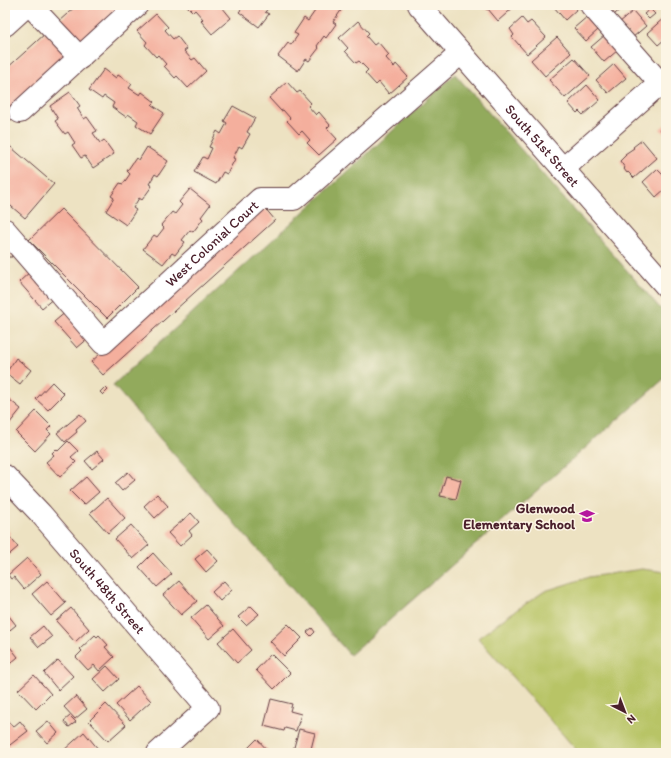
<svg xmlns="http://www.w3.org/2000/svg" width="671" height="758" viewBox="0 0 671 758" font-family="Itim,sans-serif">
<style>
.green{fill:#b8c466;stroke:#817248}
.forest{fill:#92aa5b;stroke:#6e6443}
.building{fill:#f4af9d}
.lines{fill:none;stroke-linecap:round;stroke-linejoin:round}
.minor-casing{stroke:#623c42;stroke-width:24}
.minor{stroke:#fff;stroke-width:22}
.labels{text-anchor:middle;stroke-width:3;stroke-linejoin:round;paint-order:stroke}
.street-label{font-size:14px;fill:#4a1f2b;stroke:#fcf5e5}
.poi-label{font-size:14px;font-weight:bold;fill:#4a1f2b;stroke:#fcf5e5;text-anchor:end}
</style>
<rect width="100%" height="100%" fill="#fcf5e5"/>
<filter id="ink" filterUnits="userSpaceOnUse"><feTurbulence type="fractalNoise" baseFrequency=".025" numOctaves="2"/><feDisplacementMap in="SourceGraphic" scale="8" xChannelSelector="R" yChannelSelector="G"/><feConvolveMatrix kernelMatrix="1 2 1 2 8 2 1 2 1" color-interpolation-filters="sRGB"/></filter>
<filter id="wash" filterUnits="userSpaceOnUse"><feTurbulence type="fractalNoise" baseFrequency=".012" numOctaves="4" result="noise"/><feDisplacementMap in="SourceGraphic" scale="16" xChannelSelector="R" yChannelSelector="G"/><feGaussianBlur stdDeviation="0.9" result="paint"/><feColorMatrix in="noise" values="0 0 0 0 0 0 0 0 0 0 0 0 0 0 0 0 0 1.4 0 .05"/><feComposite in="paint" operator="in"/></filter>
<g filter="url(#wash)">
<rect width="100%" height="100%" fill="#ede2c2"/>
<polygon class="green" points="642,569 666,572 666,753 579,753 478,638 509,615 545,591 589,577"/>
<polygon class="forest" points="455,74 666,315 666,377 350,655 113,385"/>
<g id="blocks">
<g class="building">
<polygon points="77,5 128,5 81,47 58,22"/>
<polygon points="186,5 224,5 222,7 231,18 212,34 201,21 203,19 195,10 193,12"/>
<polygon points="245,5 271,5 265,12 269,14 259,27 239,12"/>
<polygon points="315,5 336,5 342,9 333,22 336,24 326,38 324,36 317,46 319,48 309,61 306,59 298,71 278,56 288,43 291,45 298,35 294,33 304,18 308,21 315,11 312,9"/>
<polygon points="482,5 516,5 498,21 488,9 487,10"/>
<polygon points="557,5 575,5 578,8 565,20 554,7"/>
<polygon points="605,5 625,5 614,15"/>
<polygon points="650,9 655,14 649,19 644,14"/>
<polygon points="633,11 646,26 632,38 619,23"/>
<polygon points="156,14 168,27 165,30 173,39 177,36 187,49 184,51 192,60 195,58 206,71 188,88 177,76 175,78 164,66 166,64 158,55 156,57 145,45 147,42 137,31"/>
<polygon points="588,16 599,29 586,41 574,28"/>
<polygon points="666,16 666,38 658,45 647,33"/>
<polygon points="522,18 527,24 531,21 546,37 527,54 512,37 514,35 510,29"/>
<polygon points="358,21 369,33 366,36 374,45 378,42 389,55 386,58 394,67 396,64 408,77 389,94 379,82 376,85 365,73 368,70 359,61 356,63 345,51 348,48 339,38"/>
<polygon points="46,33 69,58 11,110 5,103 5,70"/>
<polygon points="605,35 618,50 604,62 591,47"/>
<polygon points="557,37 571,53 545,76 531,60"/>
<polygon points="574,58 590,76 565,98 549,80"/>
<polygon points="614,64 626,78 608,93 596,80"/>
<polygon points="104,69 116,78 118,75 132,84 129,88 140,95 142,92 155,102 152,105 164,113 150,134 136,125 138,121 128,114 126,117 112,107 114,103 104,96 102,99 89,90"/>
<polygon points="287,82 297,93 300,91 311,103 308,106 316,115 319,112 330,125 327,128 337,139 319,155 307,143 310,140 302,131 299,134 287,121 290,118 283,110 281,111 269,98"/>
<polygon points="587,85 600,100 583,115 579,111 577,113 568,103"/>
<polygon points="70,92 80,106 77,108 84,119 87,117 97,131 93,133 100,143 104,140 114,154 93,168 85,156 81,158 72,145 75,143 68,132 65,134 55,121 58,119 50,106"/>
<polygon points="233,106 255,118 247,132 250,134 242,148 239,146 233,158 235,159 227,174 223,172 216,184 194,172 203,157 207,159 212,148 209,147 217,131 221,134 227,123 224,121"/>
<polygon points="666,124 666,135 660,129"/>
<polygon points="642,140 657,158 634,178 628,172 627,173 624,169 625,168 620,161 626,155 625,154 634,148 633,147"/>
<polygon points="5,142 54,184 25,218 5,201"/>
<polygon points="147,147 168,161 158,176 155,174 149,184 152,186 142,200 139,198 133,208 136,210 126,225 106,211 114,198 111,196 120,183 123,184 130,174 127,171 136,158 139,160"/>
<polygon points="657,169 666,178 666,188 656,197 643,182"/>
<polygon points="190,189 210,205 201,217 203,219 193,232 190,230 182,240 185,242 175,255 172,253 163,264 143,249 154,235 157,237 164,228 161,225 172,212 175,214 182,205 179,202"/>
<polygon points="264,207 275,220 103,375 91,362"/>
<polygon points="61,209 138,287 107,318 29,240"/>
<polygon points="5,240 12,248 12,257 5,257"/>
<polygon points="32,270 55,297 42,308 19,282"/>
<polygon points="67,311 90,337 77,348 54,322"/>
<polygon points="16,358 31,370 20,384 6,373"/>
<polygon points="52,382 64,394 48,410 36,399"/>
<polygon points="105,387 108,390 103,395 100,392"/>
<polygon points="5,396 21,409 9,424 5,421"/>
<polygon points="36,411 51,426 47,430 51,434 35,451 16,432"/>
<polygon points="80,414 86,421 76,430 77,432 65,442 57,433"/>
<polygon points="68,441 78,451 71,457 76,462 60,477 46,462 54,455 52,453 56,449 58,451"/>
<polygon points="97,451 104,459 92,469 85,461"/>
<polygon points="128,472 135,480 122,491 115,483"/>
<polygon points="446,476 461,480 456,499 440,496"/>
<polygon points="86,477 99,492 84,505 70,491"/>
<polygon points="157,494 168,506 155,518 144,506"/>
<polygon points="107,498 125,518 108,533 90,513"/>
<polygon points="191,513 199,522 189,531 192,535 180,546 168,533"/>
<polygon points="131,525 149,545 133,559 115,539"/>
<polygon points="5,528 10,533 8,535 18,547 5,558"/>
<polygon points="207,549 218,561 206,572 195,559"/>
<polygon points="153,553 172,574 157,587 139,567"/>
<polygon points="27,558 41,574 24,589 14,577 11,579 8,575"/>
<polygon points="47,581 66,603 51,616 32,594"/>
<polygon points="179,581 197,601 181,615 163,595"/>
<polygon points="224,581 232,590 220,601 212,592"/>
<polygon points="206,605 224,626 209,639 191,618"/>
<polygon points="251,606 259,614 246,625 238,617"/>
<polygon points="71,608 89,629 75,642 56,621"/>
<polygon points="5,611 16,625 5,634"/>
<polygon points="288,624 302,638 284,656 270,641"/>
<polygon points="43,626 52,637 39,647 30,637"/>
<polygon points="312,628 315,632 311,636 307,632"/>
<polygon points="233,629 251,650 237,663 218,642"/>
<polygon points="95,635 97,637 99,635 108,645 105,647 114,657 99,671 94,665 88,670 76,657 82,651 80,649"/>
<polygon points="10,647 18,657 5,668 5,651"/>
<polygon points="271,654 290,673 274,689 256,670"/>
<polygon points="58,660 73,676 58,690 44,673"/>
<polygon points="107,666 119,679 105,692 93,679"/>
<polygon points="34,675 51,694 36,709 18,690"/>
<polygon points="137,686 151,701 130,720 116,705"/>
<polygon points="76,696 87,709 75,719 64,707"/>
<polygon points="271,699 292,704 290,711 301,714 296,731 285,728 284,731 264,726"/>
<polygon points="106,704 126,725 108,741 89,721"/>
<polygon points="70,716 76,722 69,727 64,721"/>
<polygon points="7,720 13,727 20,721 28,731 6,748 5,747 5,721"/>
<polygon points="48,721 58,733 47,743 36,731"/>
<polygon points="299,729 315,733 310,753 302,753 293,751"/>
<polygon points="84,732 99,750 95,753 65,753 63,751"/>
<polygon points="257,739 270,753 243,753"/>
</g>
</g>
</g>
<g filter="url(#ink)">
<use href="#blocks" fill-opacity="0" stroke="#623c42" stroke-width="1"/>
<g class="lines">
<g class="minor-casing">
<g id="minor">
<polyline points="30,5 80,58"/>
<path id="s1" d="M 419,5 L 666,286"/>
<polyline points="591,5 666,90"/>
<polyline points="5,25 27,5"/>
<polyline points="20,112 137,5"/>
<polyline points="563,169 666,78"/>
<path id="s2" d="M 5,230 L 103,343 L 260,199 L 294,199 L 461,53"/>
<path id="s3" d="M 5,476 L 41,514 L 208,708 L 158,753"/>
</g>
</g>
<use href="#minor" class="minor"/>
</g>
</g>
<defs>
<g id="school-bare" transform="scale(1.2)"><path d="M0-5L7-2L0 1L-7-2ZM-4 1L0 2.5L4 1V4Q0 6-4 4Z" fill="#b5179e" stroke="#fcf5e5" stroke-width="2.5" paint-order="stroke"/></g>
</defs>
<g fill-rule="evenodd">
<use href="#school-bare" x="587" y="516"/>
</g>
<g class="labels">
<g class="street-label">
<text dy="5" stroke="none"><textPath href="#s1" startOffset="187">South 51st Street</textPath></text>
<text dy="5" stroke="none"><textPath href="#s2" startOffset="297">West Colonial Court</textPath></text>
<text dy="5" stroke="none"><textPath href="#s3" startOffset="154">South 48th Street</textPath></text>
</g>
<g class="poi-label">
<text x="575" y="513">Glenwood<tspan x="575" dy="16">Elementary School</tspan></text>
</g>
</g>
<rect width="671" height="758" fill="none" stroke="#fcf5e5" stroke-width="20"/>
<g transform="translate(625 712) rotate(138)" stroke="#fcf5e5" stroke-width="3" paint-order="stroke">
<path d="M0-3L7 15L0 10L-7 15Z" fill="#4a1f2b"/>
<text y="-6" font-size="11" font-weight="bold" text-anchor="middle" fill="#4a1f2b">N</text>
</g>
</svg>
